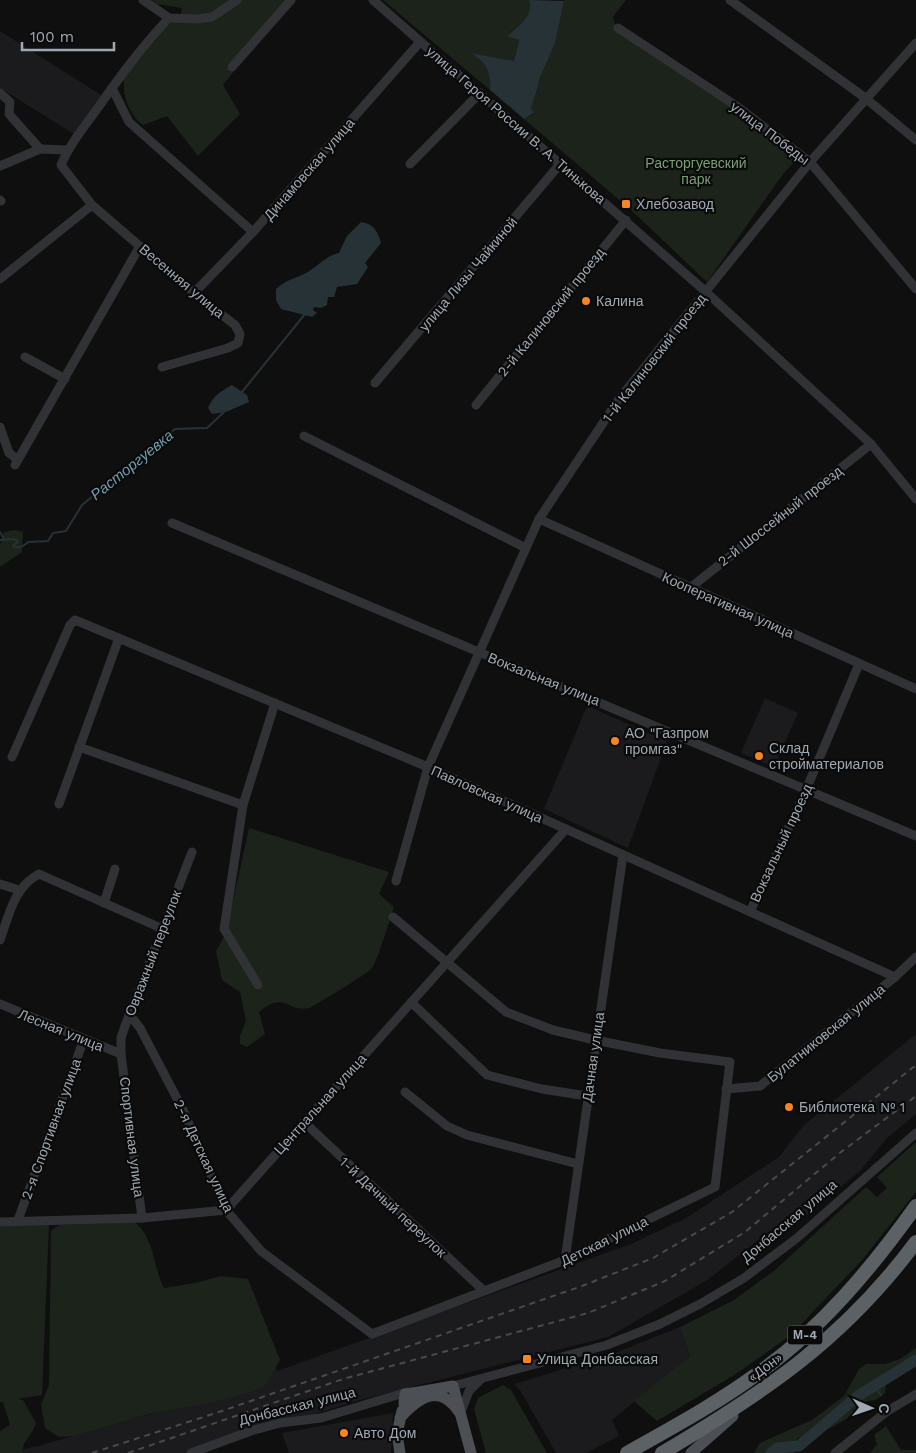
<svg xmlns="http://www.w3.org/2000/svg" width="916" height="1453" viewBox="0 0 916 1453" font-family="'Work Sans',sans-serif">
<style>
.built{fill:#1b1b1d}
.green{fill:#1b231b}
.water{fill:#273236}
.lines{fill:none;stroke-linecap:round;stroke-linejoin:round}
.stream{stroke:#273236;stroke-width:2}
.river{stroke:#273236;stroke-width:11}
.minor{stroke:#303235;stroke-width:9}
.major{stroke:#4c4f54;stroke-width:11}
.highway{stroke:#5c6166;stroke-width:14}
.rail{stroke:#474a4e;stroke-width:2;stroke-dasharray:6 5;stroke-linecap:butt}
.poi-dot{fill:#f78520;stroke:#0a0a0b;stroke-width:2}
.labels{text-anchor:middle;stroke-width:4.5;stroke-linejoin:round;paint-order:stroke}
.shield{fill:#0a0a0b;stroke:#727980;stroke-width:1}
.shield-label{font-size:12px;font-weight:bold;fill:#9fa9b2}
.street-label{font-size:14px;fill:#9fa9b2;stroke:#0a0a0b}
.park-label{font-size:14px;fill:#7b9e75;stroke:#0a0a0b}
.poi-label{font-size:14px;fill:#9fa9b2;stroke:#0a0a0b;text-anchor:start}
.water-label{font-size:15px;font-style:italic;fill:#749faf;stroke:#0a0a0b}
</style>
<rect width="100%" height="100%" fill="#0f0f10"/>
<g class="built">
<polygon points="0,31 101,95 74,134 0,88"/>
<polygon points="765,698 798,713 774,767 741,753"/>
<polygon points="587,706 667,741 628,848 544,809"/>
<polygon points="916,1034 916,1114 886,1139 861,1170 807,1215 801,1207 706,1281 608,1337 360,1400 188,1453 7,1453 42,1445 156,1412 273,1365 277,1371 631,1244 686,1218 779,1157 803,1126"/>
<polygon points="680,1327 690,1356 612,1420 619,1436 586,1453 556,1453 520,1390 514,1384 612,1354"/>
<polygon points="393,1413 391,1453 289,1453 282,1433"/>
</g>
<g class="green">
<path d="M 152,0 L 290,0 L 223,85 L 240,114 L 198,156 L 167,116 L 143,125 C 135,120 129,109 126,100 C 123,91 123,71 127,62 C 135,47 166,27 180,17 L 182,8 L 157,4 Z"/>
<path d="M 383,0 L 529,0 C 533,17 519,25 507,35 L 519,40 L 514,61 L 472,54 C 487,64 491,73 490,90 Z"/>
<polygon points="564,0 626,0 613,17 616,28 759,125 798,158 783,174 707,282 631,210 524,119 534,114 531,108 538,88 539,80 554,44"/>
<polygon points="14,530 23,532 22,552 0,567 0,545 4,532"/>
<path d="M 249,828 L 389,872 L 379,894 L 394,907 C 390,918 377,963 371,969 C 368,973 313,1007 309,1008 C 287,1013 286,990 259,1012 L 265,1034 L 247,1047 L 240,1044 L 240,1036 L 246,1021 L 240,992 L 222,980 L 216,951 L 226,933 Z"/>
<polygon points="916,1142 916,1192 863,1259 791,1335 736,1374 657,1421 634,1401 690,1356 680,1327 734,1300 775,1270 866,1187 877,1197 887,1188 877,1177"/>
<path d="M 135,1222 C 156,1242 152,1264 164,1288 L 195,1283 L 221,1276 L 248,1279 L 280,1360 L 265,1386 L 250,1392 L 214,1402 L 152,1413 L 74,1436 L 59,1437 L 45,1428 L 41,1405 L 49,1385 L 51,1231 L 59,1225 Z"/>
<path d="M 0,1225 L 49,1225 L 42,1395 L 17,1399 L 23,1400 L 36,1423 C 32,1436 24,1438 22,1453 L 0,1453 L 0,1431 L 10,1425 L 3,1402 L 0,1402 Z"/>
<polygon points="916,1348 916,1366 886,1384 885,1393 876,1400 867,1401 850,1417 836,1425 826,1430 798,1438 792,1450 794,1453 754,1453 760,1443 812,1420 844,1396 859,1369 866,1364 885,1364 900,1359"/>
<polygon points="503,1385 511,1390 547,1453 486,1453 474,1409 478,1398"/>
<polygon points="886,1426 901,1450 916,1450 916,1453 870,1453 877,1444 874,1435"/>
</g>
<g class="water">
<path d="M 529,0 L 564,1 L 555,43 L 539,80 L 538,87 L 531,108 L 534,113 L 524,119 L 490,90 C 491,71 486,63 471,53 C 485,56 499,58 514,61 L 519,40 L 507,36 C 519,25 533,17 529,0 Z"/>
<path d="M 361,222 C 374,224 378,232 381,243 L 365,263 L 368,267 L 357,284 L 337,287 L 334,297 L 328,297 L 327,305 L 321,308 L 314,307 L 313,310 L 317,313 L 312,317 L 281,309 L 276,300 L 276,289 C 285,280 297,278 308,272 C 319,265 326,256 339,253 L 347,236 Z"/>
<path d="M 232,385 L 247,395 L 249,402 L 226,412 L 212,414 L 208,408 C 213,396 221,391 232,385 Z"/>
</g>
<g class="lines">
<g class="stream">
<polyline points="242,392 305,314"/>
<polyline points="0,532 4,539"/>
<path d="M 0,540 L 13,539 L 18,541 L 13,546 C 19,549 24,546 28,542 L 48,541 L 53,533 L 66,531 L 82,505 L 175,429 L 207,428 L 224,412"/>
<polyline points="874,1386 881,1395"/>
</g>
<polyline class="river" points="771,1453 777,1448 799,1446 858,1396 916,1360"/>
<g class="minor">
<polyline points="143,0 169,18 198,19 212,17 237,0"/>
<polyline points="373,0 705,291 871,444 916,499"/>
<polyline points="730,0 864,97 916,140"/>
<polyline points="618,28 738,107 810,162 916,289"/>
<polyline points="232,67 291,0"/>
<polyline points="112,88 129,122 253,232"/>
<polyline points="0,93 10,102 9,114 40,149"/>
<polyline points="410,164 480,93"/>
<polyline points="0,166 40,149 67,150"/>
<polyline points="0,200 1,201"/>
<polyline points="0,279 92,205"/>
<polyline points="194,293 253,232 420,42"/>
<polyline points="25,357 65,379"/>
<path d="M 162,367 L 228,348 L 238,343 L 240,334 L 235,325 L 194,293 L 92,205 L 61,165 C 70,144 84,127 97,109 C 119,78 142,46 169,18"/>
<polyline points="375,383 560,164"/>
<polyline points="476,405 626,220"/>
<polyline points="0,427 9,453 17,459"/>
<polyline points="304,436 526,548"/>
<polyline points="15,465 140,246"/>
<polyline points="539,519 916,689"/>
<polyline points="172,523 916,836"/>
<polyline points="690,588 871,444"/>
<polyline points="79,747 243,805"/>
<polyline points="12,757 70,625 75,620 428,767 895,977"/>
<polyline points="59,804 119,638"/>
<polyline points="396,881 428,767 539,519 619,399 810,162 916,43"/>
<polyline points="0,884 19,890"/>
<polyline points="104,903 115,869"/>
<polyline points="750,912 806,790 859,664"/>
<path d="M 0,940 C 9,915 14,887 39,874 L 163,929"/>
<polyline points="258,985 224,929 243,805 275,703"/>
<polyline points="411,1002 487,1075 542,1089 587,1096"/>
<polyline points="0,1004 121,1054 142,1218"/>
<polyline points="129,1014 140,1028 183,1110 226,1210 261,1251 372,1334 565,1260 715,1187 730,1062 660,1053 595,1040 553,1030 506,1012 393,917"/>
<polyline points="121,1054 121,1038 125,1026 192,852"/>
<polyline points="726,1089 760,1086 895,977 916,957"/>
<polyline points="405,1092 447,1126 467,1135 578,1164"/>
<polyline points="304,1122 484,1291"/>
<polyline points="18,1220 84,1039"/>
<polyline points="0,1222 142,1218 226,1210 566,829"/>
<polyline points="565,1260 623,855"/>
<polyline points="453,1386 607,1345 660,1324 700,1304 744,1278 797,1238 916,1133"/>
<polyline points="461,1412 469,1391 481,1379"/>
<polyline points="191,1453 251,1431 280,1423 321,1418 407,1392"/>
<polyline points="835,1453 886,1412 916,1394"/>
</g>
<g class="major">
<polyline points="413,1393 453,1386 471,1453"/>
<polyline points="413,1405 404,1403 405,1394 413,1393 417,1399"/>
<path d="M 400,1418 C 419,1397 440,1383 459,1412"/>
<polyline points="400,1453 397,1434 402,1411"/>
<polyline points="691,1453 733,1416"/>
</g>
<g class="highway">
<path d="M 627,1453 C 671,1428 716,1404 757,1374 C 821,1329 871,1269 916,1206"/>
<path d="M 662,1453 C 765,1392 843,1340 916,1242"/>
</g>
<g class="rail">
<polyline points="92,1453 222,1411 582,1286 653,1258 732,1212 916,1065"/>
<polyline points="128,1453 343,1379 588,1313 665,1281 745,1232 841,1152 916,1096"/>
</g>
</g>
<g class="poi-dot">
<rect x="621" y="199" width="10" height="10" rx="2.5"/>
<circle cx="586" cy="301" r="5"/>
<circle cx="615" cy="741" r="5"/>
<circle cx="759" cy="756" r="5"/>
<circle cx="789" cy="1107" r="5"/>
<rect x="522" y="1354" width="10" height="10" rx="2.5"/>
<circle cx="344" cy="1433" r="5"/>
</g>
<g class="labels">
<rect class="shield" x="787.5" y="1325.5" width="35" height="19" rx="4"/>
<g class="shield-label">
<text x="805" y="1339">М-4</text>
</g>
<g class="street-label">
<text transform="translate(516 125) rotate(41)" y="5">улица Героя России В. А. Тинькова</text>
<text transform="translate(770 133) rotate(37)" y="5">улица Победы</text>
<text transform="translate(309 169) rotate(-49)" y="5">Динамовская улица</text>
<text transform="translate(468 274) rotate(-50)" y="5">улица Лизы Чайкиной</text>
<text transform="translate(182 281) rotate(40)" y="5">Весенняя улица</text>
<text transform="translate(551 312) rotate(-51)" y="5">2-й Калиновский проезд</text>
<text transform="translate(654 358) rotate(-52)" y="5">1-й Калиновский проезд</text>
<text transform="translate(780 516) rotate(-38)" y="5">2-й Шоссейный проезд</text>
<text transform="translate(728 605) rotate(24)" y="5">Кооперативная улица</text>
<text transform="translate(544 679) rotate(22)" y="5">Вокзальная улица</text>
<text transform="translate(487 794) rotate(24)" y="5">Павловская улица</text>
<text transform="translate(781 843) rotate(-65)" y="5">Вокзальный проезд</text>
<text transform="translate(153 953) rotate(-69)" y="5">Овражный переулок</text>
<text transform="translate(61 1030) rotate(22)" y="5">Лесная улица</text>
<text transform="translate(826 1033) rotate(-39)" y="5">Булатниковская улица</text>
<text transform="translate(593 1057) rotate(-82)" y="5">Дачная улица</text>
<text transform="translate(320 1104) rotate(-48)" y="5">Центральная улица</text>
<text transform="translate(51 1129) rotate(-70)" y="5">2-я Спортивная улица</text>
<text transform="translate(132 1137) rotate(83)" y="5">Спортивная улица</text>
<text transform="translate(204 1156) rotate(65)" y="5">2-я Детская улица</text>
<text transform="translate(393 1207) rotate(43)" y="5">1-й Дачный переулок</text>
<text transform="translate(789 1221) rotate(-40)" y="5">Донбасская улица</text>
<text transform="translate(604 1241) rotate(-26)" y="5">Детская улица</text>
<text transform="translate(765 1367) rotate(-37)" y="5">«Дон»</text>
<text transform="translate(297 1406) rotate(-14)" y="5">Донбасская улица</text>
</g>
<g class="park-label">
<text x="696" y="168">Расторгуевский<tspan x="696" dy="16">парк</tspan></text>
</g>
<g class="poi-label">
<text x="636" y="209">Хлебозавод</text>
<text x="596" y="306">Калина</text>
<text x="625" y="738">АО "Газпром<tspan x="625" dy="16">промгаз"</tspan></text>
<text x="769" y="753">Склад<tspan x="769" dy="16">стройматериалов</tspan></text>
<text x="799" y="1112">Библиотека № 1</text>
<text x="537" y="1364">Улица Донбасская</text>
<text x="354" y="1438">Авто Дом</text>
</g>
<g class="water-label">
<text transform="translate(132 465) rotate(-39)" y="5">Расторгуевка</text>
</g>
</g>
<g transform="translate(871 1408) rotate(92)" stroke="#0a0a0b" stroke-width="4" paint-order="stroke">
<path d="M0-4L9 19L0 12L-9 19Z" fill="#9fa9b2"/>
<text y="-8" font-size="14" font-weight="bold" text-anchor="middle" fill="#9fa9b2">С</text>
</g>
<path d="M22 42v8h92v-8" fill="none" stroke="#9fa9b2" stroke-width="2.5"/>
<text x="30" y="42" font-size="15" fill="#9fa9b2" stroke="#0a0a0b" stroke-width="4" paint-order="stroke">100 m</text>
</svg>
